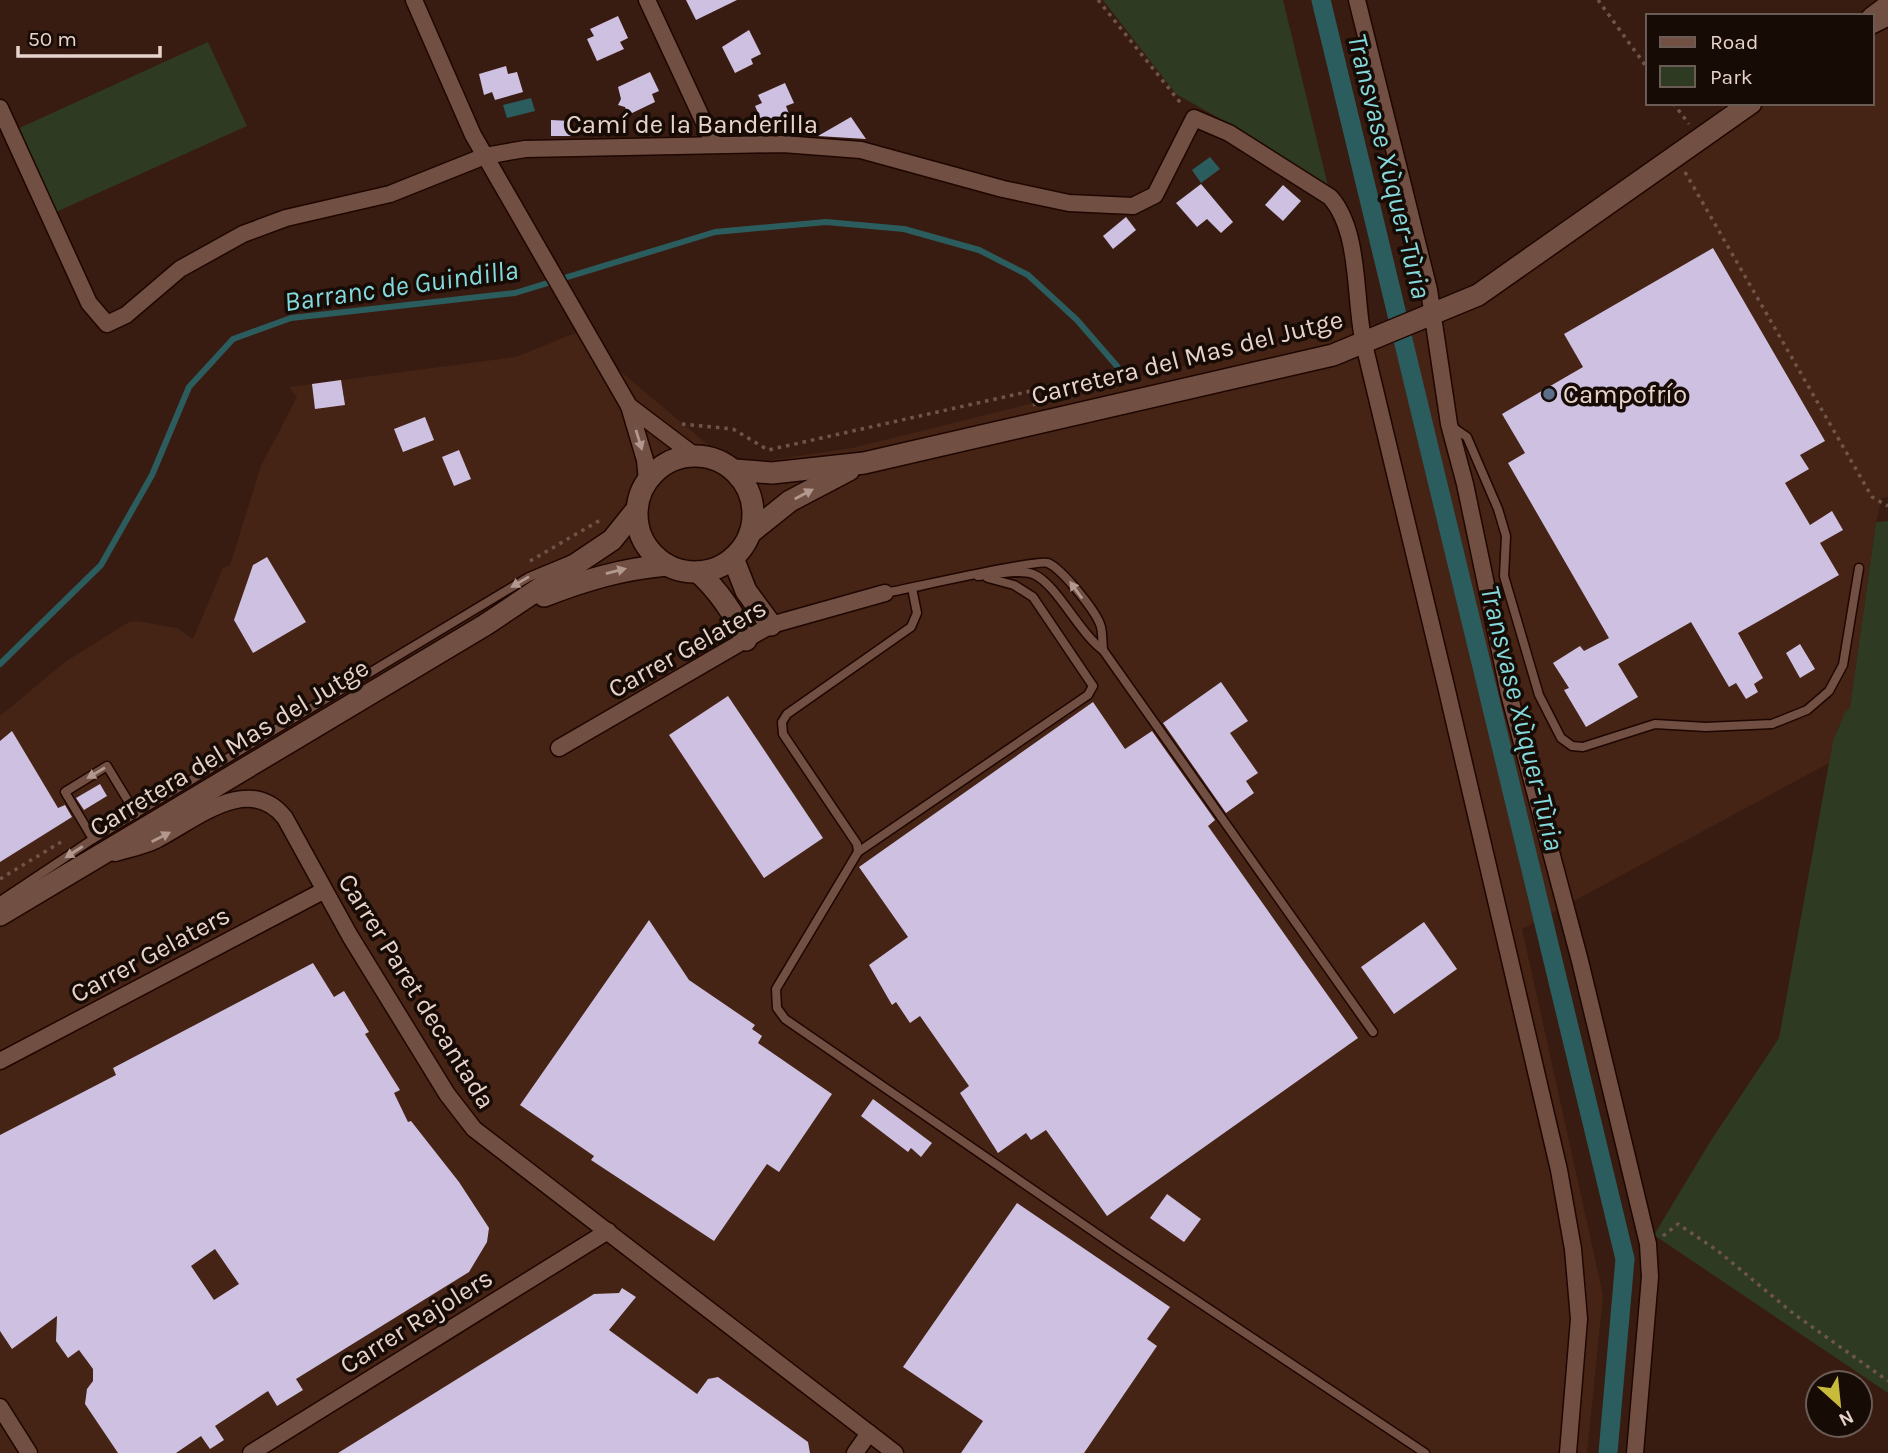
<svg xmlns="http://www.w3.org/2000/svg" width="1888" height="1453" viewBox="0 0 1888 1453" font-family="Karla,sans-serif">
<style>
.built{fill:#452315}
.green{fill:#2e3a22}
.water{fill:#2b5d5f}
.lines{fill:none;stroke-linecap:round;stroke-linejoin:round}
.stream{stroke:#2b5d5f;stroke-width:6}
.canal{stroke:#2b5d5f;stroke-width:19}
.building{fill:#cec0e1;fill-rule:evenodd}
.lane-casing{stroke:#1f0600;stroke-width:11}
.street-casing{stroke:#1f0600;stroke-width:19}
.secondary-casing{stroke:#1f0600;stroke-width:24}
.path{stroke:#6f544a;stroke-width:3.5;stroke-dasharray:3.5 5;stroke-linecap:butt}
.lane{stroke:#715043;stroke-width:8}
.street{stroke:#715043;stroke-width:16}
.secondary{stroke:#715043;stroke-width:21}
.oneway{fill:#b2988e}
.service-dot{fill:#5c6f8a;stroke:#170b06;stroke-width:2.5}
.labels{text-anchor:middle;stroke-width:7;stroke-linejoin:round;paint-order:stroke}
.street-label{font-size:26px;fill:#e7d3cb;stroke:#170b06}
.poi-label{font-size:26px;fill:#e7d3cb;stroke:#170b06;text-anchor:start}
.water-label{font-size:28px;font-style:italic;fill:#83d9dc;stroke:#170b06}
</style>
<rect width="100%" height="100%" fill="#391c11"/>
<polygon class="built" points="1888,0 1888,497 1882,498 1876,522 1850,709 1838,727 1829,763 1522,929 1603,1295 1587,1453 0,1453 0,716 65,662 129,622 137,621 177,628 193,639 223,568 230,565 261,466 297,397 289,387 516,357 575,333 733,466 852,448 1321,332 1446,314 1695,135 1727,103 1872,103 1872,16 1861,16"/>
<g class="green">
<polygon points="1103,0 1283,0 1328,186 1249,135 1176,94"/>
<polygon points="208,42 247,126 56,212 15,130"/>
<polygon points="1888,521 1888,1393 1654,1235 1710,1142 1779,1038 1833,741 1845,712 1850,708 1876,522"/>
</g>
<g class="water">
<polygon points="531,98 535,111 507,118 503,105"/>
<polygon points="1210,157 1220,169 1201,183 1192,170"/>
</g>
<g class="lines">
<polyline class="stream" points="0,664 101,565 152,475 189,387 233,339 291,318 515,293 715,232 826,222 904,229 979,250 1028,275 1077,320 1129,380"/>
<polyline class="canal" points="1321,0 1625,1259 1608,1453"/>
</g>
<g class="building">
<polygon points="686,0 737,0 696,20"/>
<polygon points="618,16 628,38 620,42 624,49 597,61 587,39 594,36 590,29"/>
<polygon points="749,30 761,54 751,59 753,64 735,73 722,47"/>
<polygon points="506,66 508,74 517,72 523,92 495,100 492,92 484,95 479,74"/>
<polygon points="650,72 659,91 652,94 655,102 628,115 625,107 618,105 621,99 618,87"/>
<polygon points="785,83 794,103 786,106 789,114 764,126 755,106 762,103 758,95"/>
<polygon points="851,117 866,139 818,136"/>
<polygon points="551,120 571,121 571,136 551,136"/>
<polygon points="1201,184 1233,222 1221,233 1207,219 1197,227 1176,203"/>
<polygon points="1283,185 1301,201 1283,221 1265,205"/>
<polygon points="1126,217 1136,230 1113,249 1103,236"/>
<polygon points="1713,248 1825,441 1800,455 1809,469 1785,483 1810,525 1832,511 1843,530 1820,543 1839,575 1738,633 1763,678 1754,684 1758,692 1746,699 1736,683 1729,687 1691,622 1618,664 1638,697 1586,727 1564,690 1569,688 1553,663 1580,646 1584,651 1609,638 1508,463 1525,453 1502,414 1583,367 1564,334"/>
<polygon points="341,380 345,405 315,409 312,384"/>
<polygon points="425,417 434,440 403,452 394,429"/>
<polygon points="459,450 471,479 454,486 442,457"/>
<polygon points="267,557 306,622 253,653 234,620 253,565"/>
<polygon points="1800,644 1815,669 1800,678 1786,653"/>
<polygon points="1221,682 1248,721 1230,733 1258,773 1246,781 1254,793 1226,813 1163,723"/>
<polygon points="728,696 823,838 764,878 669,735"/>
<polygon points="1093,702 1125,749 1152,731 1215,820 1208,826 1358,1038 1107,1216 1046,1130 1031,1140 1026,1133 998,1153 960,1093 969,1086 920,1016 910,1023 896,1002 892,1005 869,965 908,937 859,867"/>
<polygon points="12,731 58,808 65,805 72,817 0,862 0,741"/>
<polygon points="100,784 107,796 84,810 76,798"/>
<polygon points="649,920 689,980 755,1025 752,1029 762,1036 758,1043 832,1094 779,1172 767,1164 714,1241 591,1160 594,1156 520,1105"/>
<polygon points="1424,922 1457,969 1394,1014 1361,967"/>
<path d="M 313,963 L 334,997 L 344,991 L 369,1032 L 365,1034 L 400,1090 L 394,1093 L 408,1122 L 411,1121 L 459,1182 L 489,1228 L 487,1242 L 469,1272 L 296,1379 L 303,1390 L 277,1406 L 268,1391 L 215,1426 L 224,1440 L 210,1449 L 201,1436 L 176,1453 L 118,1453 L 85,1404 L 87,1389 L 93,1381 L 93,1369 L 79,1350 L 68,1358 L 56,1341 L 57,1316 L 12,1349 L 0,1331 L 0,1135 L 116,1075 L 113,1068 ZM 215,1249 L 239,1284 L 214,1300 L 191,1266 Z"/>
<polygon points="873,1099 932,1143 921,1157 911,1148 908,1152 861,1116"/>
<polygon points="1167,1194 1201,1219 1184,1242 1150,1218"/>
<polygon points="1017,1203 1170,1307 1147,1339 1157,1346 1084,1453 961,1453 983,1421 903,1367"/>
<polygon points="622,1288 636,1297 609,1330 697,1394 708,1379 718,1377 808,1442 810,1453 338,1453 594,1294 619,1293"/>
</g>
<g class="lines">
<g class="lane-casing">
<g id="lane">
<polyline points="1872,30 1888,22"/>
<polyline points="1451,426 1467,437 1498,509 1506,536 1504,576 1539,695 1561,738 1572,746 1583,747 1655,724 1706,727 1772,724 1807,710 1829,691 1843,665 1859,568"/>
<path d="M 978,576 C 994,575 1019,569 1033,574 C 1056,583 1079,633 1103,650 L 1373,1032"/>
<polyline points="912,588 917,613 911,627 787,714 782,722 783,734 857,844 858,852 776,989 777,1008 785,1019 1119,1249 1425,1453"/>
<path d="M 885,593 C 908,589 1037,559 1048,563 C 1062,569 1094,609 1100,624 C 1103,631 1102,642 1103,650"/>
<polyline points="93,839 65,792 107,766 136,814"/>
<polyline points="858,852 1088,695 1093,686 1033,597 1014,585 988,578"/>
<polyline points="0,901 93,839 529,577 570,560"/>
</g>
</g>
<g class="street-casing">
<g id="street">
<polyline points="414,0 473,135 629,406"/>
<polyline points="647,0 714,144"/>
<polyline points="1357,0 1429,290 1449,424 1465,484 1509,694 1580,961 1648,1244 1650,1277 1635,1453"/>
<path d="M 0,108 L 89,303 L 107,324 L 126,315 L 180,269 L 243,234 L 286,218 L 390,194 L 485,156 L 525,149 L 783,144 L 861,150 L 1003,189 L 1069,203 L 1133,206 L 1155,195 L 1194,118 L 1229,133 L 1330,197 C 1361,231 1354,301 1364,344 C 1431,619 1495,894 1559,1170 L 1573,1249 L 1579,1319 L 1568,1453"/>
<polyline points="647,481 645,460 629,406 695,456"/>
<polyline points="559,748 771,625 885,593"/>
<path d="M 115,853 C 128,849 144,846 156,840 C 195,820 249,772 285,818 L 350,936 L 447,1094 L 474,1129 L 895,1453"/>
<polyline points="0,1061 323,891"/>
<polyline points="0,1407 29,1453"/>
<polyline points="251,1453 608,1231"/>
<polyline points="855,1453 869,1433"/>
</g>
</g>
<g class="secondary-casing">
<g id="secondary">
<polyline points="1872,18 1888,6"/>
<circle cx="695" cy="514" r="58"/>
<polyline points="734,470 772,473 864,463 1333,355 1478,295 1751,103"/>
<polyline points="750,533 790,501 849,470"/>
<polyline points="733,558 746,591 771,625"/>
<path d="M 698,572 C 720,592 734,613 746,640"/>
<path d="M 544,596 C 585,580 622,569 667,565"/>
<polyline points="0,915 485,625 612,540 637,509"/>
</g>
</g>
<g class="path">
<polyline points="1098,0 1183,106"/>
<polyline points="1598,0 1648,69"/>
<polyline points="1673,103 1689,124"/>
<polyline points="1685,172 1872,497 1888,506"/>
<polyline points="682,424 733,429 768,450 1031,391 1035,406"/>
<polyline points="530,561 602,519"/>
<polyline points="0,879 61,842"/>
<polyline points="1663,1236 1678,1224 1718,1251 1794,1314 1888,1381"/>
</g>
<use href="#lane" class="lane"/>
<use href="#street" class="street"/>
<use href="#secondary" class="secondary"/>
</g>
<defs><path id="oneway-solid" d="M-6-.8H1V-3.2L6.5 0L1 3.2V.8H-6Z" transform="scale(1.75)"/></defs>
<g class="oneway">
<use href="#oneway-solid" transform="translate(639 440) rotate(73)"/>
<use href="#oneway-solid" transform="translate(804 494) rotate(-28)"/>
<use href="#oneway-solid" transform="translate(616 571) rotate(-14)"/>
<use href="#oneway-solid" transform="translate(520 582) rotate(149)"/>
<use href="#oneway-solid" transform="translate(1076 590) rotate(-126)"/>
<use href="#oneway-solid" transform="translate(96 773) rotate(149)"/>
<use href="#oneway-solid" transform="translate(161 837) rotate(-27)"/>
<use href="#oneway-solid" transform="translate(74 852) rotate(147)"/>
</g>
<circle class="service-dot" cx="1549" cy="394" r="7"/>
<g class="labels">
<g class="street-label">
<text x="692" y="133">Camí de la Banderilla</text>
<text transform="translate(1187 357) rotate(-14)" y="9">Carretera del Mas del Jutge</text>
<text transform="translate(687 648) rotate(-29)" y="9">Carrer Gelaters</text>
<text transform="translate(229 747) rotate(-31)" y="9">Carretera del Mas del Jutge</text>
<text transform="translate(150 954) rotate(-28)" y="9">Carrer Gelaters</text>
<text transform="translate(417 991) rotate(58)" y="9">Carrer Paret decantada</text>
<text transform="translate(416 1321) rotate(-32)" y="9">Carrer Rajolers</text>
</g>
<g class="poi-label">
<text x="1563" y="403">Campofrío</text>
</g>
<g class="water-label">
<text transform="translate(1390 166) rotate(76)" y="10">Transvase Xùquer-Tùria</text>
<text transform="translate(401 285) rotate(-8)" y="10">Barranc de Guindilla</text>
<text transform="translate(1523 718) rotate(76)" y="10">Transvase Xùquer-Tùria</text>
</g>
</g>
<rect x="1646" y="14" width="228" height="91" fill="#170b06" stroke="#6a5b55" stroke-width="2"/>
<rect x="1660" y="37" width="35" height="10" fill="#715043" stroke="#6a5b55" stroke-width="2"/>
<text x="1710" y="49" font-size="21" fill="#e7d3cb">Road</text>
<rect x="1660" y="66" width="35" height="21" fill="#2e3a22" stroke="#6a5b55" stroke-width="2"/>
<text x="1710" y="84" font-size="21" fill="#e7d3cb">Park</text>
<g transform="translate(1839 1404) rotate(153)"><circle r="33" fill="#170b06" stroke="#6a5b55" stroke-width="2"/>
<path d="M0-5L12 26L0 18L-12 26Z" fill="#c8bb3b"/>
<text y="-10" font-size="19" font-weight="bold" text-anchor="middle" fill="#e7d3cb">N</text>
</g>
<path d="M18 46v10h142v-10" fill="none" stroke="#e7d3cb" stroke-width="3.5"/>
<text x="28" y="46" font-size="21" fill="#e7d3cb" stroke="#170b06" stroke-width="5" paint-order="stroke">50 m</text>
</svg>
